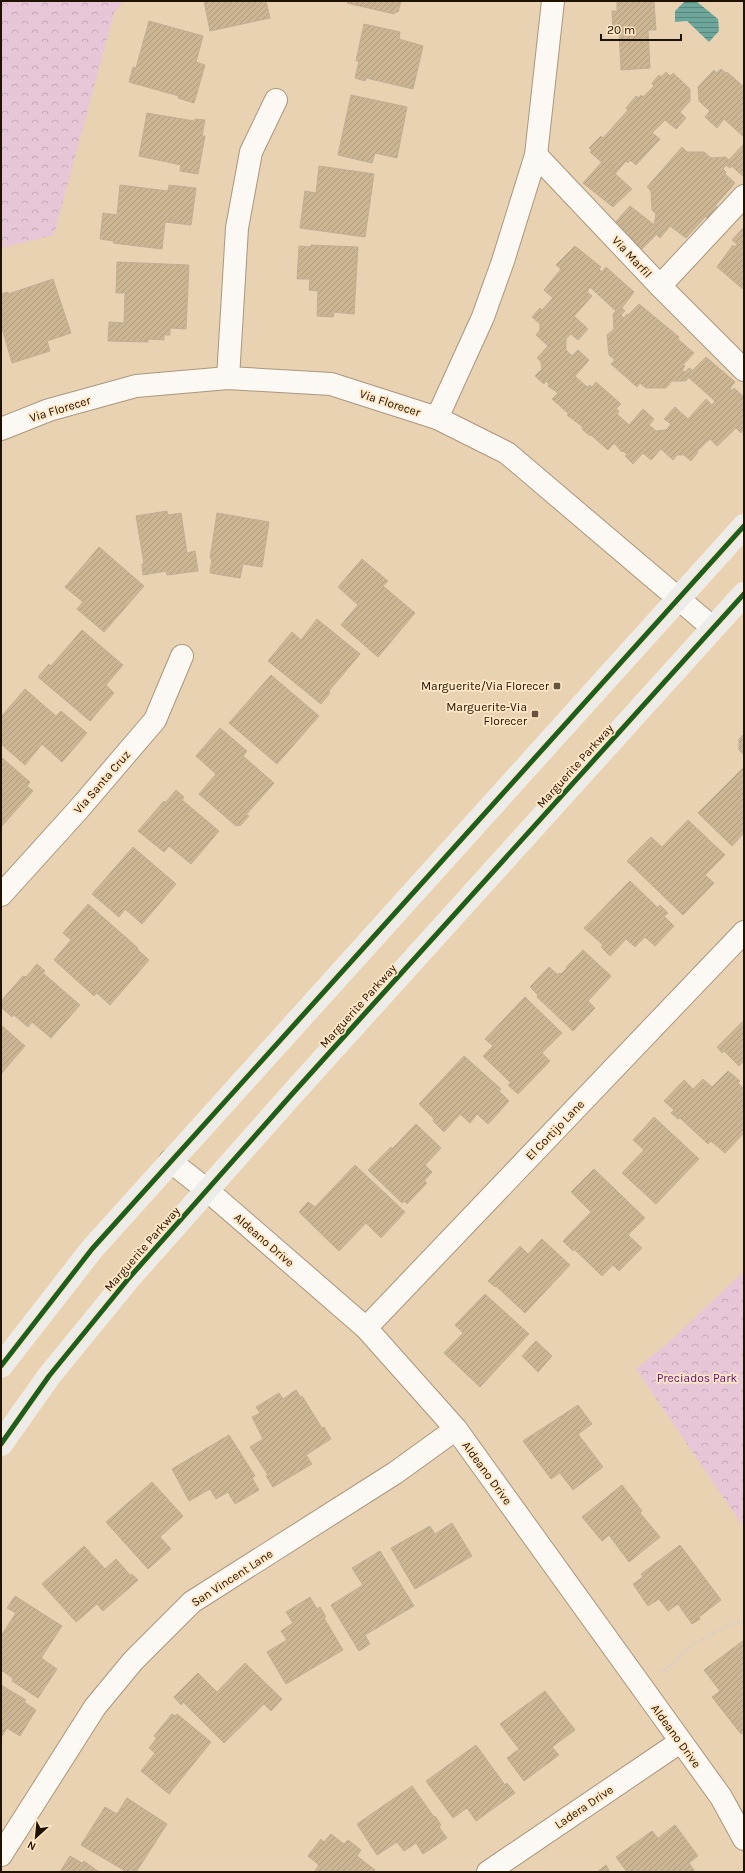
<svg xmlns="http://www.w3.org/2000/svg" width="745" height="1873" viewBox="0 0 745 1873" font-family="Karla,sans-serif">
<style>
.park{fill:url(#park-crowns)}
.water{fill:url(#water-rules)}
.building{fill:url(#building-hatch);stroke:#c0ae95}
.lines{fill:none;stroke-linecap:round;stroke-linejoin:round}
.minor-casing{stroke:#a9977e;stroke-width:24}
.major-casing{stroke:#f5ebdc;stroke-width:24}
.path{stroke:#d7cfc6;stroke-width:2.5;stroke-dasharray:2 2;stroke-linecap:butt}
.minor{stroke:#fcf8f3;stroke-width:22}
.major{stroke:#ececea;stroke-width:22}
.cycleway-casing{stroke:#ffe6c4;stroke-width:8}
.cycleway{stroke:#1b5e20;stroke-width:5}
.poi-dot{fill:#66553e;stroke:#ffe6c4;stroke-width:1.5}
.labels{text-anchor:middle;stroke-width:3.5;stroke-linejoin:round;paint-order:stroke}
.street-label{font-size:12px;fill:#201200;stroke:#ffe6c4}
.poi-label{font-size:12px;fill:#201200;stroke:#ffe6c4;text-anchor:end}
.park-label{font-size:12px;fill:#5f0b7b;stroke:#ffe6c4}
</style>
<defs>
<pattern id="park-crowns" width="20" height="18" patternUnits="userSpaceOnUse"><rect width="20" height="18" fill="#e7c6d8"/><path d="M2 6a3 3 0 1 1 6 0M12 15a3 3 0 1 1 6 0" fill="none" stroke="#c6a9b8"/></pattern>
<pattern id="water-rules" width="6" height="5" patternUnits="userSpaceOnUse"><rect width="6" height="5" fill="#6da79c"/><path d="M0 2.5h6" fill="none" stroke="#59877d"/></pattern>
<pattern id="building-hatch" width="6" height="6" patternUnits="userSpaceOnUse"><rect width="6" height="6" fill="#ccb593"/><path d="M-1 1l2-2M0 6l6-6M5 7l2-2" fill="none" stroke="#af9b7d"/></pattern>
</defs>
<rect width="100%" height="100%" fill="#e9d2b2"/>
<g class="park">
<polygon points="1,1 124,1 114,13 54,235 1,248"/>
<polygon points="744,1271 744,1528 636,1369 668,1343"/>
</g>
<polygon class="water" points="685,1 696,1 718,19 719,31 709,42 687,21 675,22 675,11"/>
<g class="building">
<polygon points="204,1 266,1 270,18 210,31"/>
<polygon points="348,1 401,1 398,12 395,12 394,14 347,3"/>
<polygon points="617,1 654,1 656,30 648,30 650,68 621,70 619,32 613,32 612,11 617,11"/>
<polygon points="149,21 203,36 196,62 205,65 194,103 178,98 179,96 129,82 133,67 136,68"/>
<polygon points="364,24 400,32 399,39 423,46 413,89 366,78 365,81 355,78 359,61 356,61"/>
<polygon points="721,69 726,73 727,72 744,87 744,137 724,119 717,128 705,117 710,111 699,101 698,87 714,70 716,73"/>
<polygon points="666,72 670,76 673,73 690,89 690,101 680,112 686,118 676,129 665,120 652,133 660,139 636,165 630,160 628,163 626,161 615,174 590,152 592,150 589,148 601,136 603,138 628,110 626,108 636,96 639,98 641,95 643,97 654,86 652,83 659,75 661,77"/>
<polygon points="351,95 407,107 397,158 375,153 372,163 338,155"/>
<polygon points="147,113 194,121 195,119 205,120 202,136 205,136 198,174 180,171 181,165 139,156"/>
<polygon points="744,144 744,177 727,162"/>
<polygon points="682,147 687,152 704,152 711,158 726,157 729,160 727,162 732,166 730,168 726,165 723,169 726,172 725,174 735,183 715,206 717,207 707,218 706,216 686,238 670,226 660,238 657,235 661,230 654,225 656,214 652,210 651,191 647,187"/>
<polygon points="602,162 632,189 613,207 583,183"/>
<polygon points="319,166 374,174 365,237 300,228 305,191 316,193"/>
<polygon points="120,185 168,191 169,185 196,188 191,225 165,222 162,249 113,243 114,241 100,239 103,213 117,215"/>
<polygon points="630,206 661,230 642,249 612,226"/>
<polygon points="744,227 744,290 717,267 733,245 735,247 737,244 732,240"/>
<polygon points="311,245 358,247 354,314 334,312 333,317 317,316 318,291 309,290 310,279 297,279 299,246 311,247"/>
<polygon points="575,246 601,267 599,269 602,272 606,267 634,292 618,313 590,287 587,292 592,296 574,316 588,329 578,340 571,334 566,339 566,350 572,356 578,350 589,360 575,376 587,387 590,385 592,387 596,382 621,404 616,409 619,411 617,414 629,425 643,409 654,419 649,425 656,431 666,430 671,424 664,419 675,407 688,419 706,399 712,405 715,401 687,376 706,357 735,382 730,388 732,391 734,388 744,397 744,429 741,433 736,428 717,446 710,439 697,451 698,452 691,461 684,455 677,455 673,460 661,449 651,460 643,453 633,464 625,456 627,454 623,451 622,452 614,443 608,450 591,435 590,436 582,429 583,427 567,415 569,414 552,399 558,393 548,386 549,384 546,381 544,384 535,376 542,369 541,362 537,358 548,346 536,335 540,330 540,324 532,317 540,308 542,310 553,298 544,290 561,269 556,265"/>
<polygon points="117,262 189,265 186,329 170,328 170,335 164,335 164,340 148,339 148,342 108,341 109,322 124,323 125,293 116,293"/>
<polygon points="53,279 71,333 47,341 50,351 12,363 1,325 1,294 8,292 8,294"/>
<polygon points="639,304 679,337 678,339 694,353 683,365 685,366 682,370 685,372 689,368 692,370 687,376 689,377 686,381 672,381 666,388 646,388 640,383 637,387 611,364 615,360 609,355 607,335 614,329 613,314 616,311 618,313 622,308 625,311 621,315 624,318 627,314 628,315"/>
<polygon points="167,511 168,515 181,513 187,553 195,551 198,571 167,575 166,571 143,575 142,564 144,564 136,516"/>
<polygon points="217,513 269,522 262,567 243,564 240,578 210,573 212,559 210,558"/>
<polygon points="99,547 144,586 104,632 77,609 83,602 65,587"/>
<polygon points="362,559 388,581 383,586 415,613 378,657 341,625 358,605 338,587"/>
<polygon points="317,619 360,654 329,691 330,693 321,704 268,661 292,632 301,640"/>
<polygon points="82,630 123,665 106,685 114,693 90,721 38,677 49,664 51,666"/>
<polygon points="271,675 319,716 277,764 229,723"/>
<polygon points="25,689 56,716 61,711 87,733 62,762 42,744 25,765 1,744 1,717"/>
<polygon points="220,728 247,751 243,756 274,783 246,815 249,816 240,826 238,825 236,826 199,794 216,774 196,756"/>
<polygon points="744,734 744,755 739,750 739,739"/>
<polygon points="1,757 30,782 27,786 33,791 1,827"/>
<polygon points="743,768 744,770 744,833 732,846 698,813"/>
<polygon points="176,790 184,797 182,800 219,831 191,864 169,846 164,852 138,831 164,801 165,803"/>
<polygon points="688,820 725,855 705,875 714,883 683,915 627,861 651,837 662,847"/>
<polygon points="133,847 176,884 142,924 125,909 119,917 92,894"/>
<polygon points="630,881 658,908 660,905 668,913 664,916 674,926 655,946 645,937 635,947 626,939 610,956 601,947 603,945 584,928"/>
<polygon points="88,904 138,948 137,949 149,960 110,1005 97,993 94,996 54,960 71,940 63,933"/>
<polygon points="583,950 611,976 588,1001 595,1008 573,1031 537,997 538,995 530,987 549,967 558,975 559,973 561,974 567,968 566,967"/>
<polygon points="37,964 45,971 43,973 80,1005 51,1038 32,1022 28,1027 14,1015 12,1017 1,1007 1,1001 23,976 26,977"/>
<polygon points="525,997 562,1033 542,1053 550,1061 518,1094 508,1085 511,1083 483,1056 493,1046 485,1039"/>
<polygon points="744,1020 744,1061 739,1066 724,1051 722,1053 717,1047"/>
<polygon points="1,1025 25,1046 1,1074"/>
<polygon points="464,1056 501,1089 499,1091 509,1101 488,1124 477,1114 470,1123 460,1114 444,1132 433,1121 434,1119 419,1104"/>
<polygon points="728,1071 740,1081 738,1083 744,1089 744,1133 725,1153 711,1141 708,1144 680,1118 678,1119 671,1113 674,1110 664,1101 684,1080 693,1089 703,1079 712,1087"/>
<polygon points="654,1117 699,1159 656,1204 622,1173 644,1150 633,1140"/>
<polygon points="416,1124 441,1148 425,1165 432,1172 424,1181 427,1183 407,1204 405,1201 402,1203 368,1170 391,1147 392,1149"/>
<polygon points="355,1165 405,1212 381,1238 366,1223 339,1251 299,1212 308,1202 315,1207"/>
<polygon points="594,1169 645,1218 628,1235 642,1248 619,1271 613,1265 602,1276 574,1249 573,1251 563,1241 591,1212 571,1192"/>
<polygon points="542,1239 570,1265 525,1313 496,1286 495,1287 488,1281 520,1246 528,1254"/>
<polygon points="485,1294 529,1334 480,1387 444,1353 463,1333 455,1325"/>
<polygon points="536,1341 552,1356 538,1372 522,1356"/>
<polygon points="296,1390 301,1398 302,1396 322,1428 324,1427 331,1439 306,1455 312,1464 273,1487 266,1476 268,1475 250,1447 263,1439 252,1417 260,1413 256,1407 279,1393 283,1399"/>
<polygon points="578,1405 592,1424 578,1434 603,1467 573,1490 560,1473 551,1479 523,1441"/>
<polygon points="229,1435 255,1476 252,1478 259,1490 235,1504 228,1492 216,1499 210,1489 189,1501 172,1469"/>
<polygon points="152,1482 183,1516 160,1537 171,1549 148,1569 106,1522"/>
<polygon points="622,1485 642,1511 640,1513 660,1537 629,1562 609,1535 602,1541 582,1517"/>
<polygon points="452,1523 472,1556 415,1589 391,1548 430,1526 435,1534"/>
<polygon points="680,1545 721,1600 699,1617 700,1619 692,1624 678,1604 668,1611 659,1599 648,1606 633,1584 643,1577 641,1574"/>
<polygon points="84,1546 105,1569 116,1559 130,1575 132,1574 138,1580 103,1611 97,1604 76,1622 42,1584"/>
<polygon points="380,1551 414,1606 365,1635 370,1644 359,1651 331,1605 363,1585 352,1568"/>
<polygon points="15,1596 62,1626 41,1658 57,1669 38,1698 12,1681 13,1678 1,1670 1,1636 16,1613 7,1608"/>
<polygon points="310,1597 317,1609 320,1607 326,1617 324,1618 343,1650 286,1684 267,1652 287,1640 281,1631 293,1623 286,1612"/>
<polygon points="744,1640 744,1732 741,1734 712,1697 720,1691 704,1670"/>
<polygon points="245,1663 282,1699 271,1711 264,1704 224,1743 183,1702 181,1705 174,1697 198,1673 217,1692"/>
<polygon points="1,1685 26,1700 24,1702 36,1710 20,1736 7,1728 1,1738"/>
<polygon points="545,1691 575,1730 552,1747 559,1755 524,1781 507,1758 519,1749 500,1724"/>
<polygon points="172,1714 175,1716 177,1714 211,1742 169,1794 141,1771 155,1753 149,1748 157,1738 154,1736"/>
<polygon points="476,1745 505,1785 507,1783 515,1793 476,1821 467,1808 453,1818 426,1781"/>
<polygon points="412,1786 434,1817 435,1816 441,1825 439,1827 447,1838 423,1854 416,1843 404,1851 397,1842 377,1855 357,1824"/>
<polygon points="127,1798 167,1824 136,1872 127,1872 81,1845 105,1807 117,1814"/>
<polygon points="675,1825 698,1856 689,1863 695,1872 627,1872 616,1857 652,1831 658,1838"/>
<polygon points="331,1834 344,1844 348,1840 361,1850 357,1856 375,1870 373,1872 314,1872 319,1865 308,1856 321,1839 324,1842"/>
<polygon points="70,1856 82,1863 84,1861 99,1872 60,1872"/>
<polygon points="606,1865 610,1872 597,1872"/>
</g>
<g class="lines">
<g class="minor-casing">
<g id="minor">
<polyline points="536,155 660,286 744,370"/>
<polyline points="660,286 744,196"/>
<polyline points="228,378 237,228 251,152 276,100"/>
<polyline points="437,418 483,317 503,261 536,155 553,1"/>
<polyline points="1,429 49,410 136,386 228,378 331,384 437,418 507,453 713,628"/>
<polyline points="1,895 78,810 155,720 182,656"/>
<polyline points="170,1161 207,1190 366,1328 456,1429 721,1797 744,1839"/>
<polyline points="366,1328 744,932"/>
<polyline points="1,1855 95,1707 133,1661 192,1602 395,1473 456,1429"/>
<polyline points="488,1872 680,1742"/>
</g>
</g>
<g class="major-casing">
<g id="major">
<polyline points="1,1366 92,1249 744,526"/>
<polyline points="1,1444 49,1376 129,1278 293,1093 744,594"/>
</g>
</g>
<path class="path" d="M 661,1672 C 672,1667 678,1656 689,1648 C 705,1636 725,1627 744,1620"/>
<use href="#minor" class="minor"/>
<use href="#major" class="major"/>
<g class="cycleway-casing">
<g id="cycleway">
<polyline points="1,1366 92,1249 744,526"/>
<polyline points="1,1444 49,1376 129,1278 293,1093 744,594"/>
</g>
</g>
<use href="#cycleway" class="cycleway"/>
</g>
<g class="poi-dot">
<rect x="553" y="682" width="8" height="8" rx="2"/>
<rect x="531" y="710" width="8" height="8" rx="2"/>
</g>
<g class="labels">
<g class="street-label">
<text transform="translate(632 257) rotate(47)" y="4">Via Marfil</text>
<text transform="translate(390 403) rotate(18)" y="4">Via Florecer</text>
<text transform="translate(60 409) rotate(-17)" y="4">Via Florecer</text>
<text transform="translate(575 766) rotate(-48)" y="4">Marguerite Parkway</text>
<text transform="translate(102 782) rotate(-49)" y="4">Via Santa Cruz</text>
<text transform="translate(358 1006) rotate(-48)" y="4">Marguerite Parkway</text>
<text transform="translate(555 1130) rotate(-46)" y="4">El Cortijo Lane</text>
<text transform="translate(264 1240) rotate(41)" y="4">Aldeano Drive</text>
<text transform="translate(142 1249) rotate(-49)" y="4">Marguerite Parkway</text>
<text transform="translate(487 1473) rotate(54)" y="4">Aldeano Drive</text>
<text transform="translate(232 1578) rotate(-33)" y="4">San Vincent Lane</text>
<text transform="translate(676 1736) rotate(54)" y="4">Aldeano Drive</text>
<text transform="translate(584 1807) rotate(-34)" y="4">Ladera Drive</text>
</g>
<g class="poi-label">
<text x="549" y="690">Marguerite/Via Florecer</text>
<text x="527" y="711">Marguerite-Via<tspan x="527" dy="14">Florecer</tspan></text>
</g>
<g class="park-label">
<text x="697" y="1382">Preciados Park</text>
</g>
</g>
<rect width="745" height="1873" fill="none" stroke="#201200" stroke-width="4"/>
<g transform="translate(36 1837) rotate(207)" stroke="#ffe6c4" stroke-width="3" paint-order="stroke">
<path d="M0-3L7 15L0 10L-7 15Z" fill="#201200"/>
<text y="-6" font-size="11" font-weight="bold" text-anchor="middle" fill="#201200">N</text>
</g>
<path d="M601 34v6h80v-6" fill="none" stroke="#201200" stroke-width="2"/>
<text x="607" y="34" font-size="12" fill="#201200" stroke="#ffe6c4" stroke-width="3" paint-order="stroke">20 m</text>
</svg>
